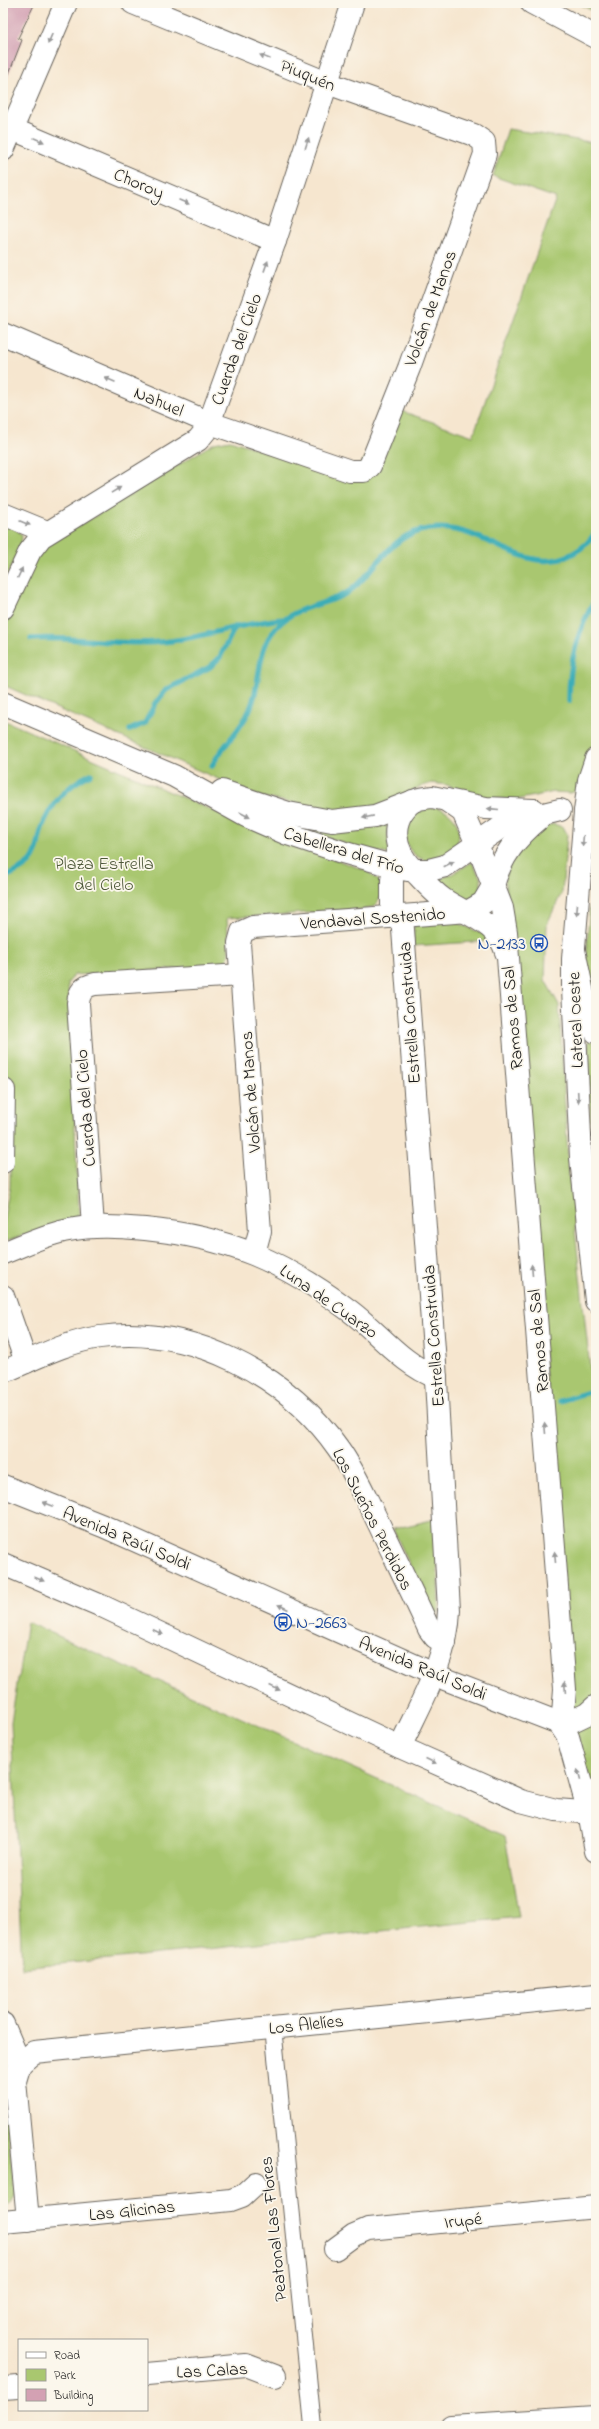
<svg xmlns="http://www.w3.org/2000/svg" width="599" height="2429" viewBox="0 0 599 2429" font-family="'Indie Flower',sans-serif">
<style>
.green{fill:#a9c76f;stroke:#627246}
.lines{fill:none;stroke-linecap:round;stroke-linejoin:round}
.stream{stroke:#3cadb7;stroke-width:5.5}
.building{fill:#d3a1b3}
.pedestrian-casing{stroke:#68635b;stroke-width:18}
.minor-casing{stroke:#68635b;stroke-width:24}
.tertiary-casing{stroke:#68635b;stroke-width:24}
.secondary-casing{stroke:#68635b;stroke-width:24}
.motorway-casing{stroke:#68635b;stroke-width:24}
.pedestrian{stroke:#fff;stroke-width:16}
.minor{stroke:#fff;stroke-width:22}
.tertiary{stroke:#fff;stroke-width:22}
.secondary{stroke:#fff;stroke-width:22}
.motorway{stroke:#fff;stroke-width:22}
.oneway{fill:#999}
.labels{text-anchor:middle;stroke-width:3.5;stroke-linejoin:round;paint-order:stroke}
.street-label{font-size:18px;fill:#1c1c1c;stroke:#fbf7ec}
.park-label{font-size:18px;fill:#4d5839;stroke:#fbf7ec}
.transit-label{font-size:18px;fill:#164399;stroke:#fbf7ec;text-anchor:end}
</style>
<rect width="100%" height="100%" fill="#fbf7ec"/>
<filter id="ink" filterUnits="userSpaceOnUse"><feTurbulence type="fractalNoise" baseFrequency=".025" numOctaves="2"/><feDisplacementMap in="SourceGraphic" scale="8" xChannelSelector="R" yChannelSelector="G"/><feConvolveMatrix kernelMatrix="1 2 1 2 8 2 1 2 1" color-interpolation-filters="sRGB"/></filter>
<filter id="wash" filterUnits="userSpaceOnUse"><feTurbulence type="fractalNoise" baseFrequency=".012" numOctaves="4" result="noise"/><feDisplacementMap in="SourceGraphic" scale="16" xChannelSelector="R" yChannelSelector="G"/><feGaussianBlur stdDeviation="0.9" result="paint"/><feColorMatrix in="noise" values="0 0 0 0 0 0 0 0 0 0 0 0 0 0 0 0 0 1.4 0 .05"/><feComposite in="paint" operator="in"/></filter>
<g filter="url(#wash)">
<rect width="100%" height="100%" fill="#f6e6cf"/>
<g class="green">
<polygon points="578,3 596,3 596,13"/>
<polygon points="508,129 596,143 596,741 577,791 570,793 554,792 515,800 472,796 447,785 432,783 419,787 390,803 341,812 257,796 3,685 3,626 40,550 214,443 230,440 349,479 401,411 473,436 556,198 493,176"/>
<polygon points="3,524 18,531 22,536 21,545 3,584"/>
<polygon points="3,720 274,837 367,871 379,881 382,895 375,906 367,909 227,918 229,956 223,966 74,975 68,983 79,1213 76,1218 7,1241 3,1239 3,1222 10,1186 11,1083 3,1082"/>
<circle cx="432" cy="834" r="27"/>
<polygon points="274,818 384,822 387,824 389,854 360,849"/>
<polygon points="554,824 564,828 567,835 562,892 547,924 545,980 559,1005 569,1174 596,1424 596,1799 575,1729 505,881 508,862 545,826"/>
<polygon points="596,834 596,1013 586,960 594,841"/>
<polygon points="472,862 481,879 481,891 467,903 434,881 452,874"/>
<polygon points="454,921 487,936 488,941 413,946 414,925"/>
<polygon points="588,1041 592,1041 596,1047 596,1181 591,1136"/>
<polygon points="436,1519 439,1611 436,1613 432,1612 393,1529"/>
<polygon points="27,1622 505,1836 519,1917 22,1968 11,1722"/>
<polygon points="3,2093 15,2193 12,2203 3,2209"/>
</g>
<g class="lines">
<g class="stream">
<path d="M 31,639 C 77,636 124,647 171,641 C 209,636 245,622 284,619"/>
<path d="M 569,701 C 569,664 576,631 596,599"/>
<polyline points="130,730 145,723 155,704 166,690 210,667 220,657 235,627"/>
<path d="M 212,766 C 222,745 241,731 250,709 C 264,677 253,646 283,621 C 302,604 331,605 351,590 C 376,571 387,540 419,531 C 433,527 450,528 464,532 C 499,542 535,574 572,554 C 581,549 591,541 596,531"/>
<path d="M 3,878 C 12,874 23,869 30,862 C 38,853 38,842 41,831 C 49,805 67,785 91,774"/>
<polyline points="560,1401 592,1391"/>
</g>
</g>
<g id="blocks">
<polygon class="building" points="9,3 35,3 18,38 22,40 4,86 3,15"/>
</g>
</g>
<g filter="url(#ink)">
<use href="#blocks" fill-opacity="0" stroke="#68635b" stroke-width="1"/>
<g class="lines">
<g class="pedestrian-casing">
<polyline id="pedestrian" points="273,2027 313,2426"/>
</g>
<g class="minor-casing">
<g id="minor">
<polyline points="532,3 596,37"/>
<polyline points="3,125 275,241"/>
<polyline points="3,150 66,3"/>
<polyline points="3,334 210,423 350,471 364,471 370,466 409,368 485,154 484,142 474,135 327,83 133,3"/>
<polyline points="3,514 47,532"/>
<polyline points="3,608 30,551 41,537 198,440 207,429 275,241 353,3"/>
<polyline points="477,844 502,908 506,932 565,1689 562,1726"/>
<path d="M 414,871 C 423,880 432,891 443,899 C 466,915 498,922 506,952"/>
<polyline points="392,916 392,880 398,848"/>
<polyline points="3,1162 4,1090"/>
<path d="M 93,1227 L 78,1003 C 79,992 84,986 95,984 L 241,975"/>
<path d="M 3,1253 C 24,1245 46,1234 69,1230 C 94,1225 120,1227 145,1229 C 228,1237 283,1261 350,1311 C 378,1332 403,1365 436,1377"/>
<polyline points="254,1253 260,1231 239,943 242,932 253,927 469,911 483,903 493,886"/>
<polyline points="3,1296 26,1362"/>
<path d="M 3,1372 C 34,1359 66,1342 100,1337 C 191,1325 286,1374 338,1448 C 354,1470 365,1496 377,1520 C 394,1556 412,1592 429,1629 L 435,1637 L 445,1643"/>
<path d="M 400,1747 C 420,1704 448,1658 449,1610 L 435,1363 L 402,916"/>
<polyline points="589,1813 596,1851"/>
<polyline points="3,2024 20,2064"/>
<polyline points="28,2220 15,2081 20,2064 34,2052 596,1995"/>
<polyline points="3,2222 231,2200 242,2196 256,2183"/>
<polyline points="335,2249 354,2235 368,2229 596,2207"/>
<polyline points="147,2374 246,2365 275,2376"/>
<polyline points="3,2388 19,2387"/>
<polyline points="451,2426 596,2417"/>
</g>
</g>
<g class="tertiary-casing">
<g id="tertiary">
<polyline points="3,703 174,776 246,816 285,833 342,852 407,870 429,870 445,866 500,828 523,819 560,810"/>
<polyline points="222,791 288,813 332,821 375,816 419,799 432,797 486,808 534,810"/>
<polyline points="446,800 463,812 477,844"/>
<path d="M 413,801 C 388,820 393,850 414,871"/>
<path d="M 493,886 C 501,856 517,837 540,818"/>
</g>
</g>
<g class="secondary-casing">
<g id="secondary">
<polyline points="596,813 585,812 573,959 573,988 581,1158 596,1301"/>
<polyline points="3,1486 103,1526 445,1679 559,1723 568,1737 589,1813"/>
<polyline points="3,1564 104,1607 400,1747 521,1801 556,1810 596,1813"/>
<polyline points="562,1726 587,1714 596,1706"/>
</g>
</g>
<g class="motorway-casing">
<g id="motorway">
<polyline points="585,812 589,780 596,759"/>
<polyline points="574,950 584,998 596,1032"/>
</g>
</g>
<use href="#pedestrian" class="pedestrian"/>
<use href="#minor" class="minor"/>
<use href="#tertiary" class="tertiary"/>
<use href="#secondary" class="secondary"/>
<use href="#motorway" class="motorway"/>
</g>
<defs><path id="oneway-solid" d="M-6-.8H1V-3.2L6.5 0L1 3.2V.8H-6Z"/></defs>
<g class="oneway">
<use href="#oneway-solid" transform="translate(50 39) rotate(113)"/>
<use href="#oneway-solid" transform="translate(265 57) rotate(-158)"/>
<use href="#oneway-solid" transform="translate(39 140) rotate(23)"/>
<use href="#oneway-solid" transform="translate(307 143) rotate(-72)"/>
<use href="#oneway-solid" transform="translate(184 202) rotate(23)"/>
<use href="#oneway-solid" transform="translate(266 266) rotate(-70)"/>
<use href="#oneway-solid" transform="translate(110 380) rotate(-157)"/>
<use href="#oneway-solid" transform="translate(116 490) rotate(-31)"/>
<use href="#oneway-solid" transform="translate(25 523) rotate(23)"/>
<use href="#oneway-solid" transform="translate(20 573) rotate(-65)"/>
<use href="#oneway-solid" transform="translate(493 809) rotate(-175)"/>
<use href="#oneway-solid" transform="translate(245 815) rotate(27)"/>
<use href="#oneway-solid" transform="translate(368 817) rotate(169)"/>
<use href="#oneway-solid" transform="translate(583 841) rotate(95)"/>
<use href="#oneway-solid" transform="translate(449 864) rotate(-27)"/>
<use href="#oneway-solid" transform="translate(577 910) rotate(95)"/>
<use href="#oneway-solid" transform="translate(578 1097) rotate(87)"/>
<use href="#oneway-solid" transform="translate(532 1270) rotate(-95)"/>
<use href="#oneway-solid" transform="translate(545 1428) rotate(-95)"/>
<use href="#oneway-solid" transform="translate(48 1504) rotate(-159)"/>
<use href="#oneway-solid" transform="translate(555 1557) rotate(-95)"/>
<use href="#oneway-solid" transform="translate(39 1579) rotate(23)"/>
<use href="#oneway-solid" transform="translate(283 1607) rotate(-156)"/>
<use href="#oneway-solid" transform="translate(158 1632) rotate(25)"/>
<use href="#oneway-solid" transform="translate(565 1687) rotate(-94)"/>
<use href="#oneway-solid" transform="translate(275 1688) rotate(25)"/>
<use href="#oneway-solid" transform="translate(431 1761) rotate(24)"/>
<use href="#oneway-solid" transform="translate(579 1775) rotate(-105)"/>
</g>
</g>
<defs>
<g id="bus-ring" transform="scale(0.9)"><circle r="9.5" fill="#fbf7ec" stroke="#1a4fb4" stroke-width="1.5"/><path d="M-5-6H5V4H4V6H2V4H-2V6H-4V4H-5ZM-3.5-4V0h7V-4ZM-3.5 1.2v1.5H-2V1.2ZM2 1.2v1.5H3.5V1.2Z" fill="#1a4fb4"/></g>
</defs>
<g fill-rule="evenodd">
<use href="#bus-ring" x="539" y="943"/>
<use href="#bus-ring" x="283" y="1622"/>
</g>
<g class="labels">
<g class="street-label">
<text transform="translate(308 75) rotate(22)" y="6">Piuquén</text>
<text transform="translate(139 183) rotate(23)" y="6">Choroy</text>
<text transform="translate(430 308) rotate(-70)" y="6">Volcán de Manos</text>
<text transform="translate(236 349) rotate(-70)" y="6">Cuerda del Cielo</text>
<text transform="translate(159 401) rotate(23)" y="6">Nahuel</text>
<text transform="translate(344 850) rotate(17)" y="6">Cabellera del Frío</text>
<text transform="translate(373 918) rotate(-4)" y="6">Vendaval Sostenido</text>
<text transform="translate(409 1013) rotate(-94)" y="6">Estrella Construida</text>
<text transform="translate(512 1018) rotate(-95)" y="6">Ramos de Sal</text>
<text transform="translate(575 1020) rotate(-92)" y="6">Lateral Oeste</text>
<text transform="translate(250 1092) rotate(-94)" y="6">Volcán de Manos</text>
<text transform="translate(85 1108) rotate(-94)" y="6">Cuerda del Cielo</text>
<text transform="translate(329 1301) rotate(35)" y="6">Luna de Cuarzo</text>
<text transform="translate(433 1336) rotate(-94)" y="6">Estrella Construida</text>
<text transform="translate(538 1341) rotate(-95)" y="6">Ramos de Sal</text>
<text transform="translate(373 1519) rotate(63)" y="6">Los Sueños Perdidos</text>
<text transform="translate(127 1538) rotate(23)" y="6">Avenida Raúl Soldi</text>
<text transform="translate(423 1668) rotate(23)" y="6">Avenida Raúl Soldi</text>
<text transform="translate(306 2024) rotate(-6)" y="6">Los Alelíes</text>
<text transform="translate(132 2210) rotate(-6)" y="6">Las Glicinas</text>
<text transform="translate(463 2220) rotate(-6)" y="6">Irupé</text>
<text transform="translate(273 2229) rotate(-96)" y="6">Peatonal Las Flores</text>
<text transform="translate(212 2370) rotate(-3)" y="6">Las Calas</text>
</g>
<g class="park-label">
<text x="104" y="869">Plaza Estrella<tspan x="104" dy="21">del Cielo</tspan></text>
</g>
<g class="transit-label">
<text x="526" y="949">N-2133</text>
<text x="296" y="1628" text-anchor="start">N-2663</text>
</g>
</g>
<rect width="599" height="2429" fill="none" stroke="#fbf7ec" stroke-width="16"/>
<rect x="18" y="2339" width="130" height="72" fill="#fbf7ec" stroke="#a29f99"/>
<rect x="26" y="2352" width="20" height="6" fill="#ffffff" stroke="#a29f99"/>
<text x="54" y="2359" font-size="12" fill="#1c1c1c">Road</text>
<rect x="26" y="2369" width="20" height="12" fill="#a9c76f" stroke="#a29f99"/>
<text x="54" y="2379" font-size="12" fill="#1c1c1c">Park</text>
<rect x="26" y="2389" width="20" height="12" fill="#d3a1b3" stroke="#a29f99"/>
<text x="54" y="2399" font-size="12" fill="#1c1c1c">Building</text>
</svg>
